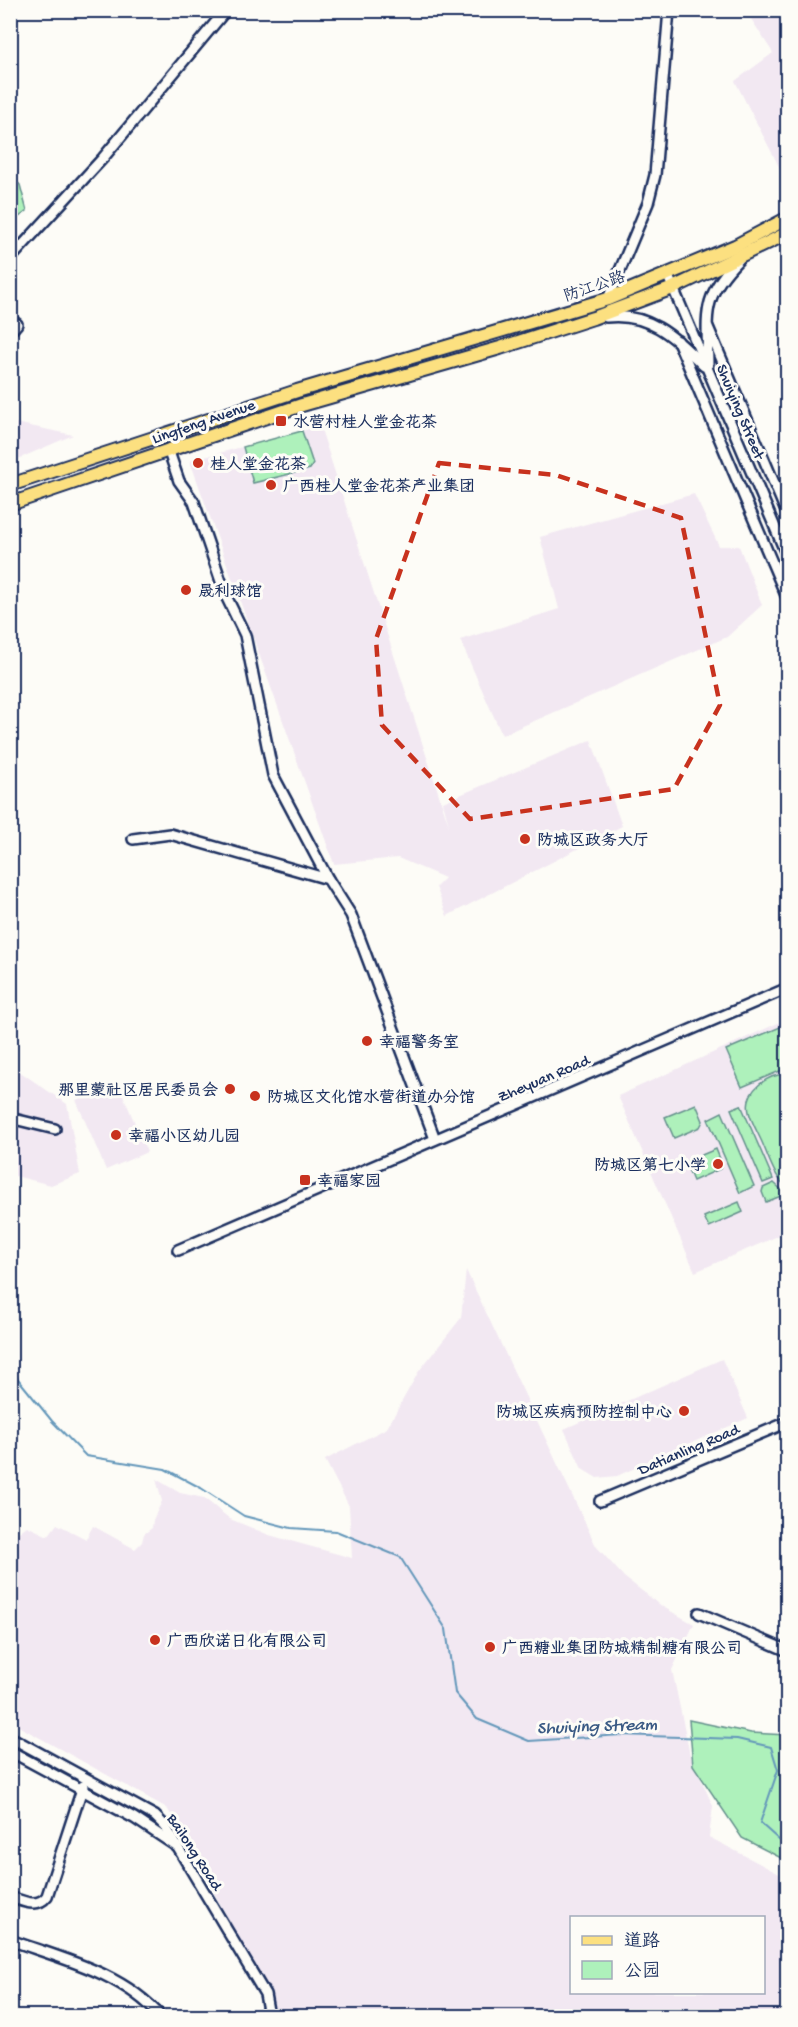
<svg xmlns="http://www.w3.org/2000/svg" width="798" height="2027" viewBox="0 0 798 2027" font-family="'Gochi Hand','LXGW WenKai TC',sans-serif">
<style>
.built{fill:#f2e8f2;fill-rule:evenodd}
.green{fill:#aef1bb;stroke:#64908c;stroke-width:1.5}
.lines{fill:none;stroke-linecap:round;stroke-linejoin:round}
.stream{stroke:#6497ba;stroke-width:2}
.minor-casing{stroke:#1b2f5e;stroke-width:14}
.major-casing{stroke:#1b2f5e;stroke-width:16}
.minor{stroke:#fdfcf7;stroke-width:9}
.major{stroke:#fce080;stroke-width:12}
.marked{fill:none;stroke:#c8321e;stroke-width:4.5;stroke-dasharray:12 8;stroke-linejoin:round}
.poi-dot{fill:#c8321e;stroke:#fdfcf7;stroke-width:2}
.labels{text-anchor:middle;stroke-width:6;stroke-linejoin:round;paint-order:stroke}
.street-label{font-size:16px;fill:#1b2f5e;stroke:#fdfcf7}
.poi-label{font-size:16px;font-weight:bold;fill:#1b2f5e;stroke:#fdfcf7;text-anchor:start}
.water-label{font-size:18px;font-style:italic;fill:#3a5a84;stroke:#fdfcf7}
</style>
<rect width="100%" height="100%" fill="#fdfcf7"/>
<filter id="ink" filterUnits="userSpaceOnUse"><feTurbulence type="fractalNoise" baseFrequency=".0167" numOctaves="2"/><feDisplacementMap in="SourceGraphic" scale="12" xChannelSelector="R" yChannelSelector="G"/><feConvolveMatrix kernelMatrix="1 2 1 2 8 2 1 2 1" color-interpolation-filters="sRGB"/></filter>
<g filter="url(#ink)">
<g class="built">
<polygon points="746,11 787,11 787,182 735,81 773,53"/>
<polygon points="11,422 73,435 11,462"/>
<polygon points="320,426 449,826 443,802 591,740 622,826 447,916 436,887 445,878 398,858 334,864 190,461"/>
<polygon points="694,494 719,546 739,546 762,605 727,637 502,735 460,640 559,609 540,537"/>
<polygon points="787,1019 787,1232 695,1272 618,1096"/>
<polygon points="13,1067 67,1104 80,1174 51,1185 11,1175 10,1069"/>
<polygon points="118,1083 147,1152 106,1170 76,1100"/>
<path d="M 466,1270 L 596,1546 L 624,1577 L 663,1607 L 694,1624 L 672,1670 L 690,1755 L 713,1806 L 709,1837 L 787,1878 L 788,2006 L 784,2016 L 276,2016 L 270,2010 L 268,1998 L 228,1918 L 167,1808 L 11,1722 L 11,1538 L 27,1526 L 48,1536 L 57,1524 L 86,1539 L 93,1526 L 135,1549 L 142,1542 L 144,1534 L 152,1528 L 153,1520 L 162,1501 L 156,1479 L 180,1493 L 204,1498 L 230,1519 L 269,1535 L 352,1558 L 349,1506 L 325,1460 L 387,1428 L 419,1371 L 461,1318 ZM 572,1918 L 764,1918 L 764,1992 L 572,1992 Z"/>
<polygon points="722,1359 748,1418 617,1476 597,1478 582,1469 564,1429"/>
</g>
<g class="green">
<polygon points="11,176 20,185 27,211 11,223"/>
<polygon points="302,431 313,464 310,469 253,483 243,447"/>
<polygon points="785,1025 787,1031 787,1068 742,1087 726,1050"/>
<path d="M 787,1074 L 788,1074 L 787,1187 C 775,1178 770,1161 764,1147 C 760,1136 752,1124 749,1112 C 744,1090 768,1074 787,1074 Z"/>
<polygon points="696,1104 703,1121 700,1127 674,1138 665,1117"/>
<polygon points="741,1105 773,1179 763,1183 731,1109"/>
<polygon points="722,1112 754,1186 740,1193 708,1119"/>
<polygon points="716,1149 722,1164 720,1169 693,1181 685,1162"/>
<polygon points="774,1183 786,1194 766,1202 762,1192 763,1188"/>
<polygon points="739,1202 743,1212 709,1227 704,1217"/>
<polygon points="689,1720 751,1733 787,1735 787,1861 742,1838 693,1765"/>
</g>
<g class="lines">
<polyline class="stream" points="10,1369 52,1421 86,1456 165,1469 201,1488 244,1516 291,1528 336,1531 400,1557 446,1629 455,1693 477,1719 529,1741 621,1735 737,1739 771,1747 778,1770 760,1823 788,1848"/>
<g class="minor-casing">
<g id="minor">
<polyline points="10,259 103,158 226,10"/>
<polyline points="668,276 788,558"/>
<polyline points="608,299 648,203 655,175 669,10"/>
<path d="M 606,317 C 650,312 674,337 704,366"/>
<polyline points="10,319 17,324 10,332"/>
<polyline points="708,327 788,516"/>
<polyline points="678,341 788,600"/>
<path d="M 708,364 C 707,314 701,297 739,259"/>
<polyline points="168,449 179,481 194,502 226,596 245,635 273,775 328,879"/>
<polyline points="133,839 170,834 328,879 351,915 435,1139"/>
<polyline points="10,1118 55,1129"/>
<polyline points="178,1250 788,988"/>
<polyline points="600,1501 788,1422"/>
<polyline points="699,1613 788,1651"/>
<polyline points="10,1737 155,1816 165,1826 265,1994 269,2016"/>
<polyline points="10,1751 134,1818 176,1846"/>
<path d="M 10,1897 C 23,1901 37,1909 47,1896 L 83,1786"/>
<path d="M 10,1940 C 63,1959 123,1973 160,2016"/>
</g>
</g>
<g class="major-casing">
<g id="major">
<polyline points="10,485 297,391 608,299 735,246 788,218"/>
<polyline points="10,504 302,405 500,348 593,318 673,288 788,233"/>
</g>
</g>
<use href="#minor" class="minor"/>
<use href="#major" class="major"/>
</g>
</g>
<path class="marked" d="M 439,463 L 556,475 L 681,518 L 720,705 L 674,789 L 470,819 L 382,725 L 376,639 Z"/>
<g class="poi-dot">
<rect x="275" y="415" width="12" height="12" rx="3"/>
<circle cx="198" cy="463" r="6"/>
<circle cx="271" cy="485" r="6"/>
<circle cx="186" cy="590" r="6"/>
<circle cx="525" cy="839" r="6"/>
<circle cx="367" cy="1041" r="6"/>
<circle cx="230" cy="1089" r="6"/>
<circle cx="255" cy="1096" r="6"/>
<circle cx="116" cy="1135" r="6"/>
<circle cx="718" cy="1164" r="6"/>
<rect x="299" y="1174" width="12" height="12" rx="3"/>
<circle cx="684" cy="1411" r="6"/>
<circle cx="155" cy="1640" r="6"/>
<circle cx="490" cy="1647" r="6"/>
</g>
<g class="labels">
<g class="street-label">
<text transform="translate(594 285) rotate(-19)" y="6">防江公路</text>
<text transform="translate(742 411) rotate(67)" y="6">Shuiying Street</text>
<text transform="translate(203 420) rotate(-19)" y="6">Lingfeng Avenue</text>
<text transform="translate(543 1077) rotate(-23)" y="6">Zheyuan Road</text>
<text transform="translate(688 1448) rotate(-23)" y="6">Datianling Road</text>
<text transform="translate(196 1851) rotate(57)" y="6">Bailong Road</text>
</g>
<g class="poi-label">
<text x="293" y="427">水营村桂人堂金花茶</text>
<text x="210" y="469">桂人堂金花茶</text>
<text x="283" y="491">广西桂人堂金花茶产业集团</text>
<text x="198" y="596">晟利球馆</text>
<text x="537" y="845">防城区政务大厅</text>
<text x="379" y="1047">幸福警务室</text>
<text x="218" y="1095" text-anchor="end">那里蒙社区居民委员会</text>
<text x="267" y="1102">防城区文化馆水营街道办分馆</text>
<text x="128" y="1141">幸福小区幼儿园</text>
<text x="706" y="1170" text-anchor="end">防城区第七小学</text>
<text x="317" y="1186">幸福家园</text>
<text x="672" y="1417" text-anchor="end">防城区疾病预防控制中心</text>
<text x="167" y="1646">广西欣诺日化有限公司</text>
<text x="502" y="1653">广西糖业集团防城精制糖有限公司</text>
</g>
<g class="water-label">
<text transform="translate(597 1725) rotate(-2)" y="6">Shuiying Stream</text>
</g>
</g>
<rect width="798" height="2027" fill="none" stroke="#fdfcf7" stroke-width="36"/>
<rect x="18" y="18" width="762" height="1991" fill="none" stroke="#1b2f5e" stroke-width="2" filter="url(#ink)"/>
<rect x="570" y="1916" width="195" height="78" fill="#fdfcf7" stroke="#a3aaba" stroke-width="1.5"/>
<rect x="582" y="1936" width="30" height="9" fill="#fce080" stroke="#a3aaba" stroke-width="1.5"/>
<text x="624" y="1946" font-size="18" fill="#1b2f5e">道路</text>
<rect x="582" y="1961" width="30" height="18" fill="#aef1bb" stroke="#a3aaba" stroke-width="1.5"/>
<text x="624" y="1976" font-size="18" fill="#1b2f5e">公园</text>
</svg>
